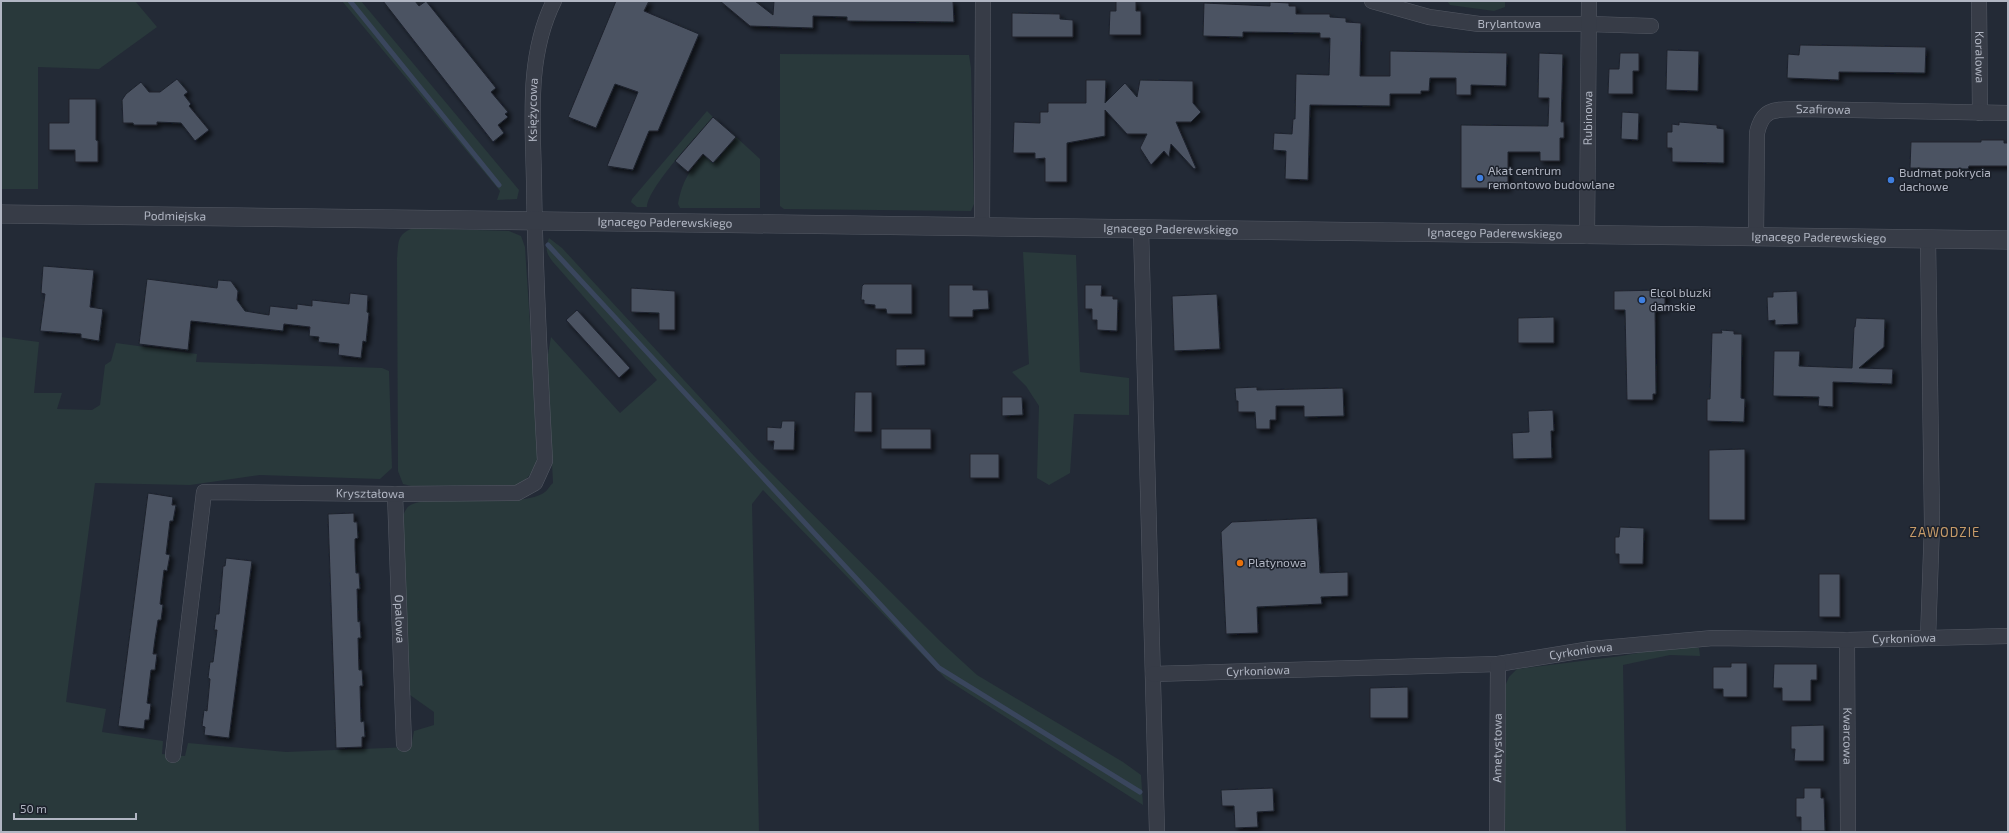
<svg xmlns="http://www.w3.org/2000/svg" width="2009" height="833" viewBox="0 0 2009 833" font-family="'Exo 2',sans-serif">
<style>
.green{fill:#29393b}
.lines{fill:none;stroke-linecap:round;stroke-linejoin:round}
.stream{stroke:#3a465d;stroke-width:5}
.building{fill:#4c5362;stroke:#1e232d;filter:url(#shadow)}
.minor-casing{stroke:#545964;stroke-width:16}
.tertiary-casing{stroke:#545964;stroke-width:19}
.minor{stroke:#373c47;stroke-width:15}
.tertiary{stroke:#373c47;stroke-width:18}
.shop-dot{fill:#3f7fe0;stroke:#1c212b;stroke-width:1.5}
.food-dot{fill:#e8710a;stroke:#1c212b;stroke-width:1.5}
.labels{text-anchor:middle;stroke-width:3;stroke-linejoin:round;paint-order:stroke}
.street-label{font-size:12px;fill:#b1b6c3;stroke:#1c212b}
.poi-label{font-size:12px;fill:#b1b6c3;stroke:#1c212b;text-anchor:start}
.neighbourhood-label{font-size:13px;letter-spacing:1px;fill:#c69b69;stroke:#1c212b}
</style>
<defs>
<filter id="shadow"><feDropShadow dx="3.5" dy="3.5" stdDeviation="2" flood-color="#0009"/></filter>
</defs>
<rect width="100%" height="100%" fill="#232a36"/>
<g class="green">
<polygon points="1,1 135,1 157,27 99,69 38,67 38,189 1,189"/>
<polygon points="342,1 361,1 519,190 517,199 497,200 500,191"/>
<polygon points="1447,1 1505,1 1505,7 1494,11 1450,5"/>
<polygon points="780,54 969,55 971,68 974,204 971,211 784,209 780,206"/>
<path d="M 707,111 L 713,117 C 698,135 648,187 647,207 L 637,207 L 631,202 L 632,199 Z"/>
<path d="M 736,137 L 760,159 L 760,208 L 680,208 L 678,204 C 682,182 689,171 703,155 L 713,163 Z"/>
<path d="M 413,228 L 509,231 L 521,236 L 525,247 L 538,449 C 537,467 533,473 520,485 L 411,486 L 403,484 L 398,471 L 397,258 C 399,242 396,235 413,228 Z"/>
<path d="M 549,238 L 562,248 L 755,457 L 941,642 L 977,675 L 1123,762 L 1141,775 L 1143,805 L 946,679 L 763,490 L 752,504 L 759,832 L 1,832 L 1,337 L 39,342 L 34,393 L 62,393 L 57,409 L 92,410 L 100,405 L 105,365 L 111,361 L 116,343 L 197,354 L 196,362 L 382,368 L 389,371 L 392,468 L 380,479 L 260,475 L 190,485 L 95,483 L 66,702 L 106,709 L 102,732 L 163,741 L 162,754 L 185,756 L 188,743 L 286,752 L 411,747 L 414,731 L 434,725 L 434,712 L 410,695 L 401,522 C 402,518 404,512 407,508 C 421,490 520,511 545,492 C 548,490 550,485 553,483 L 547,360 L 551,337 L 620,413 L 657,380 L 553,262 C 546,253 545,249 549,238 Z"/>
<polygon points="1023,252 1076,255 1080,372 1129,378 1129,415 1074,414 1070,473 1049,485 1037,478 1039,406 1026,386 1012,372 1029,364"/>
<polygon points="1677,646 1699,648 1700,656 1670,655 1623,665 1626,832 1505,832 1505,686 1509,677 1517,669 1621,656"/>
</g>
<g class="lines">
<g class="stream">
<polyline points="350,1 499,185"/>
<polyline points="548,245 939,668 1140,792"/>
</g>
</g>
<g class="building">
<polygon points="383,1 415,1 419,6 426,1 496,88 491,92 508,112 505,114 508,117 498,125 504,133 493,142"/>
<polygon points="616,1 649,1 644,11 699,34 658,131 649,131 633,170 607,166 638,92 615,84 596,128 568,117"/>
<polygon points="720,1 755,1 773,15 774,1 953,1 954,22 847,21 847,17 813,16 813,28 750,26"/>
<polygon points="1116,1 1136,1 1136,11 1141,11 1141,35 1109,35 1110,11 1116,11"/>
<polygon points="1270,2 1289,3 1289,6 1296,6 1296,14 1330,14 1330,17 1346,18 1346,22 1361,23 1360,76 1390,76 1390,51 1507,53 1506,86 1471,85 1471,95 1456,95 1456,78 1430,78 1429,91 1421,91 1421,94 1390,94 1390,106 1310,105 1308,180 1285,179 1286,151 1273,150 1274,133 1292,134 1293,119 1295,119 1296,74 1329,75 1330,38 1320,38 1320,33 1243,32 1243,37 1203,36 1204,3 1270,6"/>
<polygon points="1012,13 1060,14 1060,19 1073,20 1073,37 1012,37"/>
<polygon points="1800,45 1926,47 1925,73 1839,72 1839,80 1787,78 1788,54 1799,55"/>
<polygon points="1667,50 1699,51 1698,91 1666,90"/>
<polygon points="1539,53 1563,54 1561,122 1564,122 1564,138 1560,138 1560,161 1540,161 1540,152 1508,152 1508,188 1461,188 1461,125 1548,126 1549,98 1538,98"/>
<polygon points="1620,53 1639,53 1639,71 1633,71 1633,94 1608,94 1609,69 1619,69"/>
<polygon points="177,79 188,92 184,95 191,104 189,106 209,130 195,141 181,123 157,122 157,125 134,125 133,123 123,123 122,100 126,94 141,82 149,92 160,92"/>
<polygon points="1086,80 1106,80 1105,103 1125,83 1137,97 1140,80 1193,81 1193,103 1201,112 1191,122 1176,122 1196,168 1194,169 1171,144 1169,157 1164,151 1151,165 1140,148 1147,134 1127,134 1105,110 1105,136 1067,143 1067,182 1045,182 1045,158 1035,159 1035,153 1013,153 1014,122 1040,123 1040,112 1048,112 1048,103 1086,103"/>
<polygon points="69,99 96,99 96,140 98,141 98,162 75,162 75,150 49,150 49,123 69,123"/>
<polygon points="1622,112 1639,113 1638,140 1621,139"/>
<polygon points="713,117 736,137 713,163 703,154 688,172 675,161"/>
<polygon points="1679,122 1717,125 1717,128 1724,129 1724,163 1672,162 1672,148 1667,148 1667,132 1672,132 1672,124 1679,125"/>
<polygon points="1981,140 2004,140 2004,143 2008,143 2008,166 1969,166 1968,169 1910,168 1911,142 1981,142"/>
<polygon points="43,266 94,270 90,307 103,309 99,341 81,338 81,334 40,331 45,294 41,293"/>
<polygon points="147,279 217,288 218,280 231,281 238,291 237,300 245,311 269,315 270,306 297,309 297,304 312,306 312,300 349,304 350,293 368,295 367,312 369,313 366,342 363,341 361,358 338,355 339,344 318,342 319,337 309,336 310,327 284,324 283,331 191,321 188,350 139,344"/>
<polygon points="864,284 912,284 912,314 887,314 886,309 875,309 875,305 864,304 864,300 861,300 862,286"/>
<polygon points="949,285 973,285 973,290 988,290 989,309 973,310 973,317 949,317"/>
<polygon points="1085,285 1102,285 1101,296 1113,296 1113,299 1118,299 1117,331 1097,330 1097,320 1092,320 1092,309 1085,309"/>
<polygon points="631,288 675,291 675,330 659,330 659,313 631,312"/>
<polygon points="1665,290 1665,309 1655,309 1656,394 1653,394 1653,400 1627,400 1625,310 1614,310 1614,291"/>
<polygon points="1797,291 1798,324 1775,325 1775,320 1768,321 1767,297 1773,297 1773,292"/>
<polygon points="1217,294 1220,349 1174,351 1172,296"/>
<polygon points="577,310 630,368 619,378 566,320"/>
<polygon points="1554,317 1554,343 1518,343 1518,318"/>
<polygon points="1856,318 1885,319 1884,347 1859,368 1893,369 1892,384 1833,382 1833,407 1818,406 1819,397 1773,396 1774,351 1800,351 1799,366 1852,368 1854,327 1855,327"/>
<polygon points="1721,330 1734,331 1734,334 1742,334 1741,398 1745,399 1744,422 1707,421 1707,399 1710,399 1712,333 1722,333"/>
<polygon points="896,349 925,349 925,365 896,366"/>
<polygon points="1257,387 1257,390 1343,388 1344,416 1304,417 1304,406 1276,406 1276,420 1270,420 1270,429 1256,429 1255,412 1238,412 1238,401 1236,401 1235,388"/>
<polygon points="855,392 872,392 872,432 854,432"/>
<polygon points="1002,397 1022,397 1023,415 1002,416"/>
<polygon points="1553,410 1554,431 1551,431 1552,458 1513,459 1512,433 1529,432 1528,411"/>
<polygon points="782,421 795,421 794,450 773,450 774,441 767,441 767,427 781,428"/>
<rect x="881" y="429" width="50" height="20"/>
<polygon points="1745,449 1745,520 1709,520 1709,450"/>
<rect x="970" y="454" width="29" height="24"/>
<polygon points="148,493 173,497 172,505 176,505 173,521 170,521 166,554 170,555 167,571 164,570 160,604 163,605 161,620 158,620 155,639 153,654 157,654 155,670 151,670 147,703 151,704 149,720 145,720 144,729 118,726"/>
<polygon points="354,513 354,522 357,522 358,538 355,539 355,548 356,573 359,573 360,589 357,589 358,622 360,621 361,638 358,638 359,670 362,670 363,686 360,686 361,722 364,721 365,737 362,737 362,747 336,748 328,514"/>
<polygon points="1317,518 1320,573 1348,572 1348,596 1321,597 1322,604 1257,607 1258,633 1226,634 1221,532 1232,522"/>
<polygon points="1620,527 1644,528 1643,564 1619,564 1619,554 1615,554 1615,537 1619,537"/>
<polygon points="226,558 252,561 229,738 204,735 205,727 202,726 204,710 207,711 210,679 208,678 210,662 213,662 217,630 214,630 216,614 219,614 223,566 225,566"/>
<rect x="1819" y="574" width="21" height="43"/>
<polygon points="1731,663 1747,663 1747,697 1723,697 1723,689 1713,689 1713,667 1731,667"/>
<polygon points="1774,664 1817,664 1817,680 1811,680 1811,701 1782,701 1782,688 1773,688"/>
<polygon points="1408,687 1408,718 1370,718 1370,688"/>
<polygon points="1824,725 1824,761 1794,761 1795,749 1791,749 1791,726"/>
<polygon points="1273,788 1274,811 1257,812 1258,827 1235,828 1234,806 1222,806 1221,790"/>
<polygon points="1804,788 1821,788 1821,798 1824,798 1825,831 1801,831 1801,817 1796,817 1796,798 1804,798"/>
</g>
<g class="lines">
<g class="minor-casing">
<g id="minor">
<path id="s1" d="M 1372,1 L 1429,17 L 1479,24 L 1589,24 L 1651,26"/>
<path id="s2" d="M 1979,1 L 1980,113"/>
<polyline points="982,227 983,1"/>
<polyline points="1141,229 1157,832"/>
<path id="s3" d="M 1587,236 L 1589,1"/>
<path id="s4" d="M 1756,237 L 1757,133 C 1763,106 1777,110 1801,109 L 2008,113"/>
<polyline points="1928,239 1932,524 1928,638"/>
<path id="s5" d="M 395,494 L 404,744"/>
<path id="s6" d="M 1847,640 L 1848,832"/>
<path id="s7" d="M 1153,674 L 1498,664 L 1591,649 L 1713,638 L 1847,640 L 2008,636"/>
<path id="s8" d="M 173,755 L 204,492 L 395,494 L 517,493 L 535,483 L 545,461 C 540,368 535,275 534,182 C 533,121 526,57 554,1"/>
<path id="s9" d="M 1497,832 L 1498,664"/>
</g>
</g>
<g class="tertiary-casing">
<g id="tertiary">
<path id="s10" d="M 1,214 L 2008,240"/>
</g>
</g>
<use href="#minor" class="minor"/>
<use href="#tertiary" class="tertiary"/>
</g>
<g class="shop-dot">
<circle cx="1480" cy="178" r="4"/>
<circle cx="1891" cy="180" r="4"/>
<circle cx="1642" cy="300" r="4"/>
</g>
<circle class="food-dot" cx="1240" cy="563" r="4"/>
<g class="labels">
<g class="street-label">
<text dy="4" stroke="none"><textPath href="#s1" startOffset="140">Brylantowa</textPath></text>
<text dy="4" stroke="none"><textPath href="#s2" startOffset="56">Koralowa</textPath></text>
<text dy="4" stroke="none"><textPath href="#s8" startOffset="974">Księżycowa</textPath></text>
<text dy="4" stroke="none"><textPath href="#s4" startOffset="183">Szafirowa</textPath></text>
<text dy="4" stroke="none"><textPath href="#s3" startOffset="118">Rubinowa</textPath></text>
<text dy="4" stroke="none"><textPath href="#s10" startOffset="174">Podmiejska</textPath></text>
<text dy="4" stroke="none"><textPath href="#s10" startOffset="664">Ignacego Paderewskiego</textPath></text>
<text dy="4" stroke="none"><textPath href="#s10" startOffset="1170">Ignacego Paderewskiego</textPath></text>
<text dy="4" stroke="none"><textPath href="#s10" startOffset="1494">Ignacego Paderewskiego</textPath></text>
<text dy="4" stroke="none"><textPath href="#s10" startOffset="1818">Ignacego Paderewskiego</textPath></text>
<text dy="4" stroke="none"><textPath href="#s8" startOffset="431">Kryształowa</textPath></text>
<text dy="4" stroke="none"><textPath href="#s5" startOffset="125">Opalowa</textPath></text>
<text dy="4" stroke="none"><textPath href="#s7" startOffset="753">Cyrkoniowa</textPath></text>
<text dy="4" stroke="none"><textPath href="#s7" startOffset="429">Cyrkoniowa</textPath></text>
<text dy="4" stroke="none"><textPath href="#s7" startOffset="105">Cyrkoniowa</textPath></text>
<text dy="4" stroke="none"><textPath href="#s6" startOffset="96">Kwarcowa</textPath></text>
<text dy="4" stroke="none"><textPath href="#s9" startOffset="84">Ametystowa</textPath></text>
</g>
<g class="poi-label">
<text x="1488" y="175">Akat centrum<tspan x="1488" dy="14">remontowo budowlane</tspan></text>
<text x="1899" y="177">Budmat pokrycia<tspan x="1899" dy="14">dachowe</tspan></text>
<text x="1650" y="297">Elcol bluzki<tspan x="1650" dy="14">damskie</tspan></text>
<text x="1248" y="567">Platynowa</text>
</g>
<g class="neighbourhood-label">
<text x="1945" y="537">ZAWODZIE</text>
</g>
</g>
<rect width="2009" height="833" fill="none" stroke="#b1b6c3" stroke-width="4"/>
<path d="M14 813v6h122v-6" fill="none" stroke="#b1b6c3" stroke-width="2"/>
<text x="20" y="813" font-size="12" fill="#b1b6c3" stroke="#1c212b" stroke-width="3" paint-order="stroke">50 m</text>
</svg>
